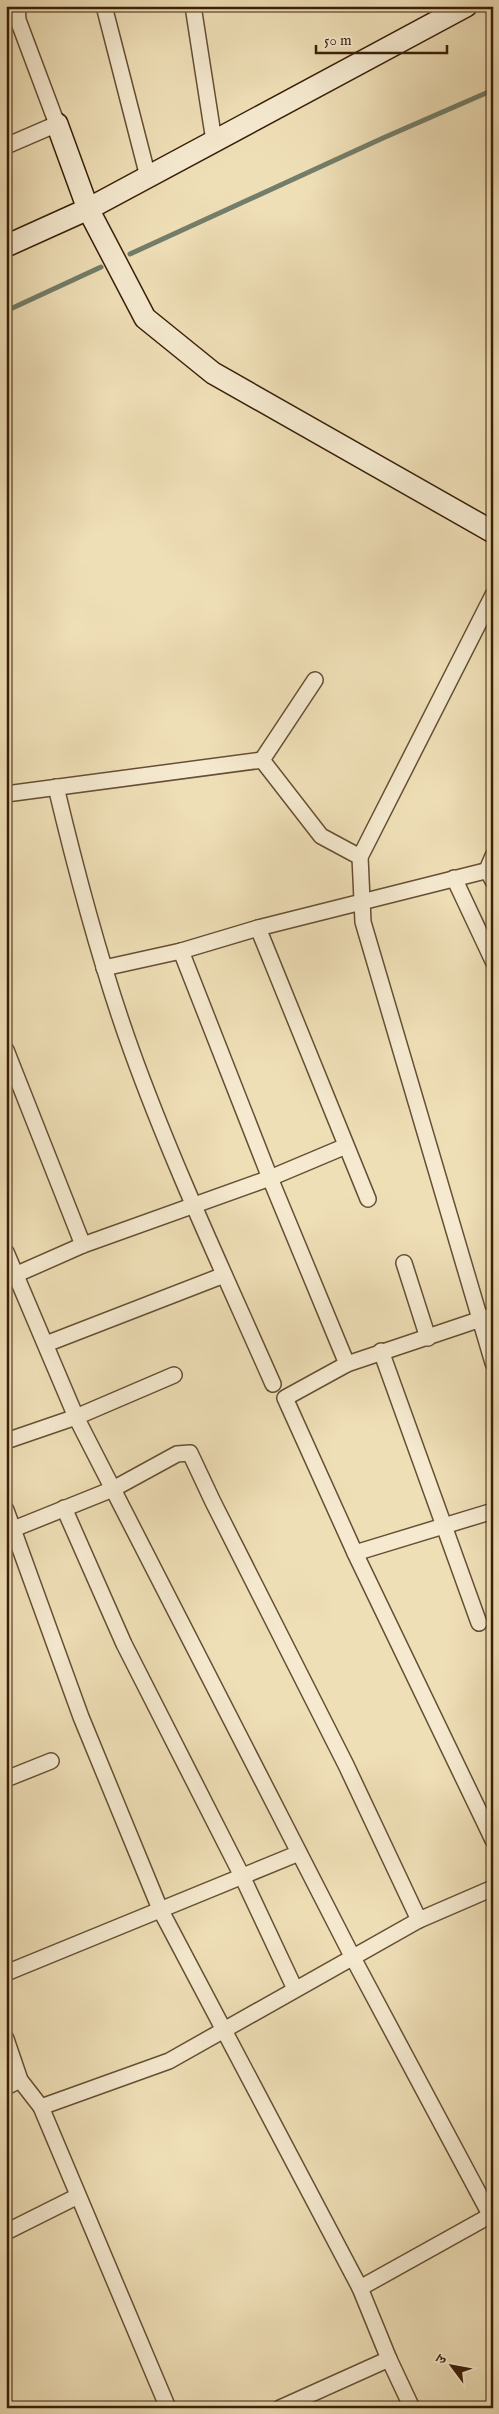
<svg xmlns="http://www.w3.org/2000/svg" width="499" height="2414" viewBox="0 0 499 2414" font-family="'IM FELL English','Noto Serif Devanagari',serif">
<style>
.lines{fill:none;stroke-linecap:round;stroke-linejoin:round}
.stream{stroke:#737e6a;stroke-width:5}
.street-casing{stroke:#664f33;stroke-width:18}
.secondary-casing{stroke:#391f07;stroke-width:24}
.street{stroke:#f5ead0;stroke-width:15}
.secondary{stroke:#f5ead0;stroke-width:21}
</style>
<rect width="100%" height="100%" fill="#efdfb7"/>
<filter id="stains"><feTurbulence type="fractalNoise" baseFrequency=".004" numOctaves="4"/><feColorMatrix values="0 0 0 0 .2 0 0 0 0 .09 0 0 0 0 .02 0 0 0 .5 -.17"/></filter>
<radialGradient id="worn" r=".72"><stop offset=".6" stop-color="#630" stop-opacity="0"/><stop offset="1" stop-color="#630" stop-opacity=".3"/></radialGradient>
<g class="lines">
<g class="stream">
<polyline points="130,254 383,138 493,90"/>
<polyline points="6,311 101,267"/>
</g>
<g class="street-casing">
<g id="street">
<polyline points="104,6 148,177"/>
<polyline points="193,6 214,141"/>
<polyline points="6,146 57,124 18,20 17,6"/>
<polyline points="493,595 360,857 363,922 493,1363"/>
<polyline points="262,760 315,680"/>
<path d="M 56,787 C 77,875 100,963 131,1049 C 172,1163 224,1273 273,1384"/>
<polyline points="6,794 262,760 321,836 360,857"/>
<polyline points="493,856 487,870 493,881"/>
<polyline points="454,878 493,961"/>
<polyline points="258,928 368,1199"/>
<polyline points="181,951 258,928 493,869"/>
<polyline points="104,968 181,951 270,1178 347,1364"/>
<polyline points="6,1050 83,1245"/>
<polyline points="6,1252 76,1417 352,1956 493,2220"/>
<polyline points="404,1263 428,1338"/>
<polyline points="6,1279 83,1245 270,1178 346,1146"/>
<polyline points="493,1315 347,1364 285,1398 355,1553 493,1840"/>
<polyline points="46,1344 224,1275"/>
<polyline points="381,1351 479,1623"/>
<polyline points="6,1441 76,1417 174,1375"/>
<polyline points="64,1508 124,1644 242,1876 295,1989"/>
<polyline points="6,1510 81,1717 160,1909 360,2288 389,2359 412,2408"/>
<polyline points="6,1532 113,1489 177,1454 190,1453 213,1502 346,1765 419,1920"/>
<polyline points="355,1553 493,1511"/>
<polyline points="6,1779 51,1761"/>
<polyline points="6,1973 299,1853"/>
<polyline points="6,2039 20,2080 41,2107 168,2408"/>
<polyline points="6,2087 20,2080"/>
<polyline points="41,2107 169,2061 419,1920 493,1888"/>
<polyline points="6,2232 78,2196"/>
<polyline points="360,2288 493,2214"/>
<polyline points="280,2408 389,2359"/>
</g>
</g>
<g class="secondary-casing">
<g id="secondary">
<polyline points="57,124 88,209 145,318 213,373 493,532"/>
<polyline points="6,246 88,209 466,6"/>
</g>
</g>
<use href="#street" class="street"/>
<use href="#secondary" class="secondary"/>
</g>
<rect width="499" height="2414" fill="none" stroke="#efdfb7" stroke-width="25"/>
<rect x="8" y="8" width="484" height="2399" fill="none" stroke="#391f07" stroke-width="2.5"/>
<rect x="12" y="12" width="474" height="2389" fill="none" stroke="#391f07"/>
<g transform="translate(452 2366) rotate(302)" stroke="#f5ead0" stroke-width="4" paint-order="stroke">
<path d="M0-4L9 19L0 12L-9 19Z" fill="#391f07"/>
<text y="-8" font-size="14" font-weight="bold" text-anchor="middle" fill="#391f07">उ</text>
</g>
<path d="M316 45v8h131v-8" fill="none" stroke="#391f07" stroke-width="2.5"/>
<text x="324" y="45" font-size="15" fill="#391f07" stroke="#f5ead0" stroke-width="4" paint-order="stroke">50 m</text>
<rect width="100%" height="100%" filter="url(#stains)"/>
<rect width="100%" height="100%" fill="url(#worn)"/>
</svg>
